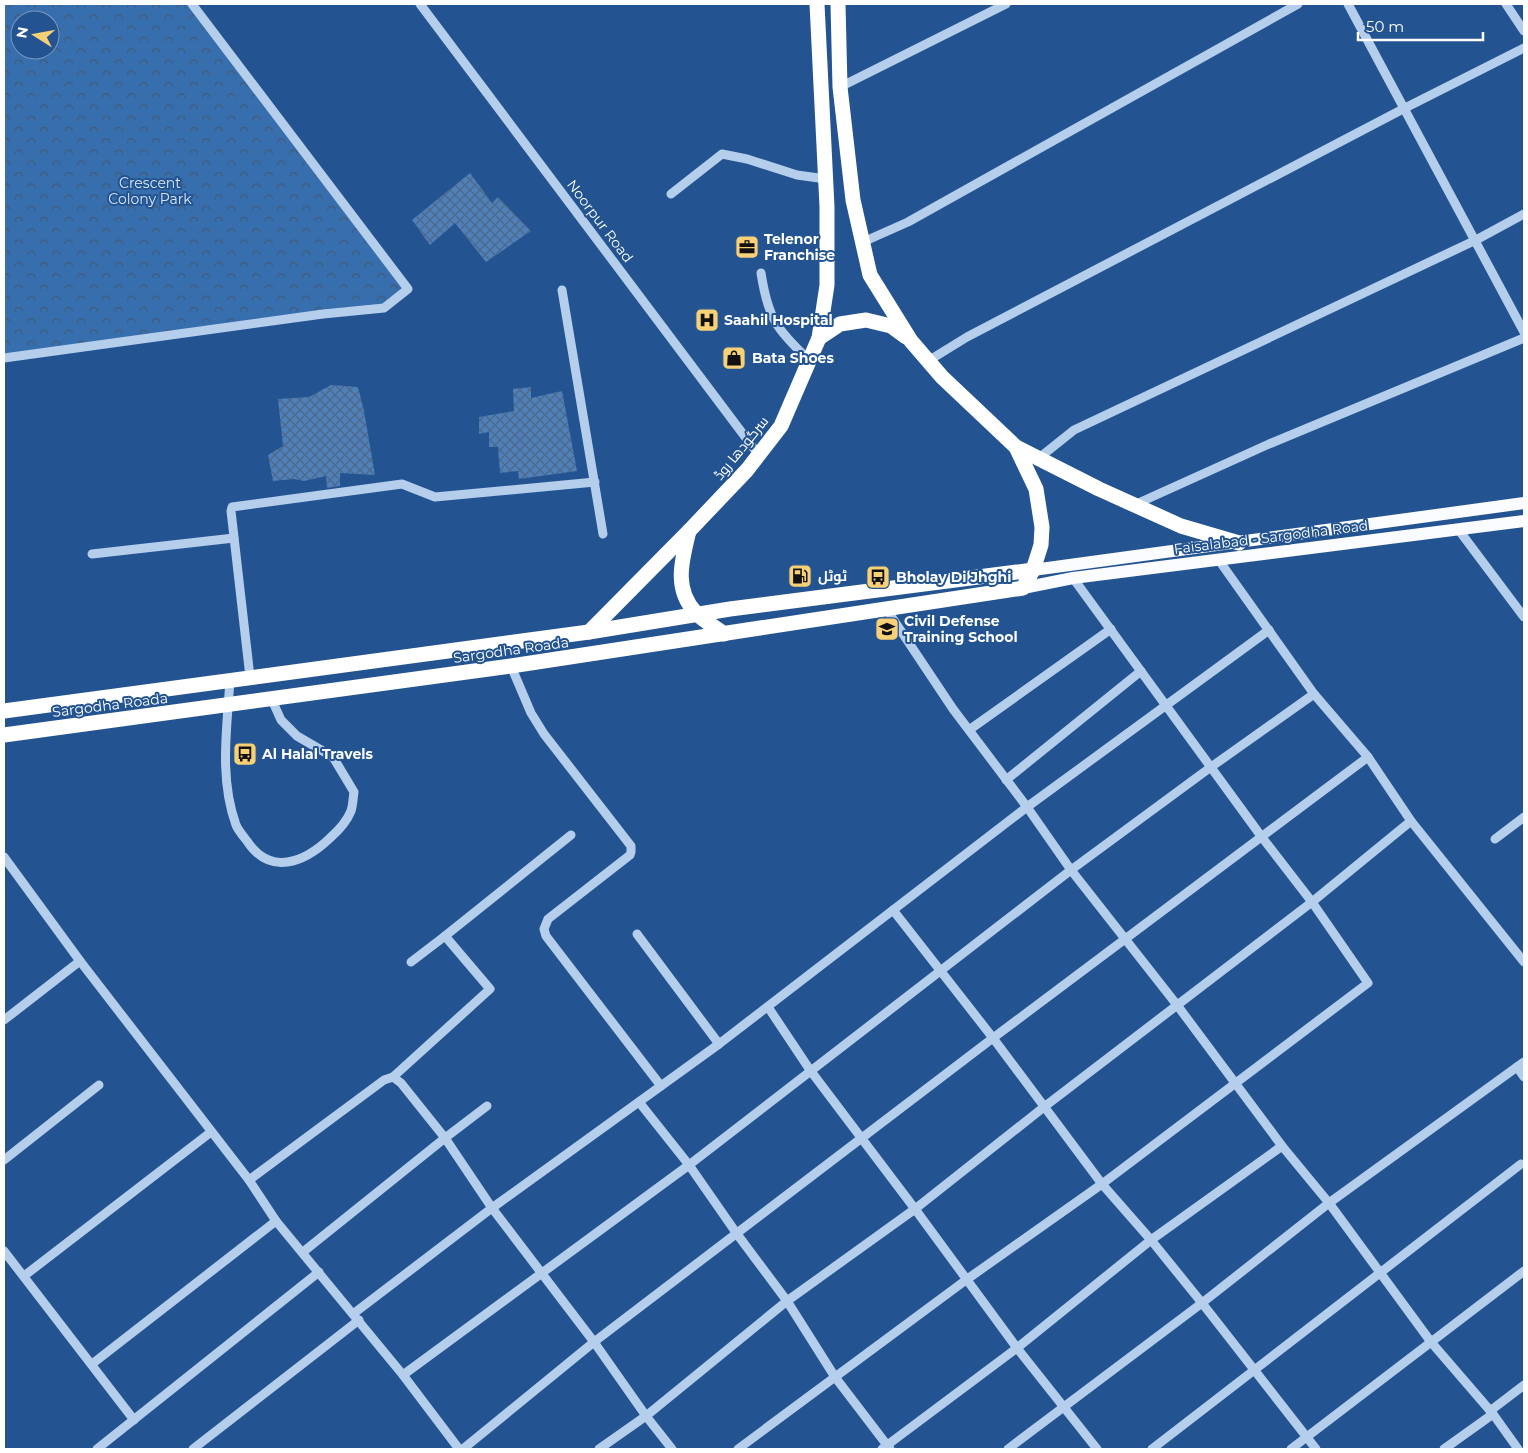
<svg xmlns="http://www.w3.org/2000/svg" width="1528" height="1453" viewBox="0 0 1528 1453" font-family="Montserrat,Cairo,sans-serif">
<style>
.forest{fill:url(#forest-crowns);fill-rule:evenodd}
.building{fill:url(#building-cross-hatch)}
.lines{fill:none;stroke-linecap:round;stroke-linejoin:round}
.minor{stroke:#b4ceec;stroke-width:9}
.major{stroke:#fafcff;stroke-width:12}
.highway{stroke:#fff;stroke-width:15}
.labels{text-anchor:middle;stroke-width:4;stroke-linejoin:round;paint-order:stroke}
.park-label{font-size:14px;fill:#d9e8f9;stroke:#235491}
.street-label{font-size:14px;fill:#fff;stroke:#235491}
.poi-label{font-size:14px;font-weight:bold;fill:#fff;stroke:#235491;text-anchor:start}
</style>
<defs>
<pattern id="forest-crowns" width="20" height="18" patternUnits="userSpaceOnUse" patternTransform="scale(1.25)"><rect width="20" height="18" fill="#376eae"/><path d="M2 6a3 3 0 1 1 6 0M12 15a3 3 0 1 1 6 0" fill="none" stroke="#445a73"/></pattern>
<pattern id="building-cross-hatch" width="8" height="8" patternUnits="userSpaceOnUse" patternTransform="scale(1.25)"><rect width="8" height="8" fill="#5080b9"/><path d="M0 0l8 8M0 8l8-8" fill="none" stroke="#4e6988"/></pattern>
</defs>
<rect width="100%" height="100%" fill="#235491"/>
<path class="forest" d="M 4,4 L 191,4 L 408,289 L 384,308 L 4,358 ZM 20,20 L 50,20 L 50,50 L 20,50 Z"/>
<g class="building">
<polygon points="470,173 492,203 498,197 531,231 486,262 455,223 430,245 412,220"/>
<polygon points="331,385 358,387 364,411 375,475 340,473 340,486 327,488 326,476 304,481 294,479 273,481 268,455 283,446 278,399 309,397"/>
<polygon points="531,387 531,398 562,391 577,471 519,479 518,471 500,473 498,447 489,447 489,432 479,434 479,417 514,411 513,389"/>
</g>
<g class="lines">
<g class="minor">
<polyline points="420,4 758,454"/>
<polyline points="1348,4 1524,332"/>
<polyline points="1506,4 1524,31"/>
<polyline points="840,87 1006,4"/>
<polyline points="671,194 722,154 747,159 797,175 826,179"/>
<polyline points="863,242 908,222 1298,4"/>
<path d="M 761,273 C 768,318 776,329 809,360"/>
<polyline points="562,290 603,534"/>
<polyline points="4,358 323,314 384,308 408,289 192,4"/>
<polyline points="928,361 967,337 1405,108 1524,48"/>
<polyline points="1039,458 1074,430 1476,240 1524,214"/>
<polyline points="1134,505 1269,444 1524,338"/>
<polyline points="1458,529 1524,617"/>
<polyline points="92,554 234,538"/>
<polyline points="1218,559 1314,694 1368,757 1411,821 1524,962"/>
<polyline points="887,610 953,709 1027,807 1071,870 1177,1005 1282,1146 1329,1203 1431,1342 1493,1414 1518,1449"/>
<polyline points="511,666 531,713 544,734 631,846 631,852 630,855 548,919 544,929 546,936 661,1086"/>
<polyline points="250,677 231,511 232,507 402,484 435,497 595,482"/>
<path d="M 230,680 C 227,729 219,778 236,825 C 238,830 243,836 247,841 C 270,876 304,863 330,838 C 338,831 347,821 351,811 C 353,805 353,798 354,792 L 333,757 L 297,736 L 281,720 L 272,700"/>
<polyline points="969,730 1111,629"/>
<polyline points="1006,780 1141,671"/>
<polyline points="1495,839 1524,817"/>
<polyline points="4,857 80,961 249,1180 276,1221 403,1375 459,1449"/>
<polyline points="893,910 993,1038 1102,1184 1151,1240 1202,1303 1316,1449"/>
<polyline points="637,934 719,1044"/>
<polyline points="411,962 445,936"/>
<polyline points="768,1007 810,1070 915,1209 1017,1348 1097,1449"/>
<polyline points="4,1020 80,961"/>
<polyline points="1517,1067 1524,1077"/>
<polyline points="393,1077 401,1083 445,1138 492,1208 594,1342 646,1416 672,1449"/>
<polyline points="639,1102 689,1165 737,1234 787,1301 835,1377 890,1449"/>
<polyline points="4,1160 99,1085"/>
<polyline points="249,1180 384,1080 393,1077 490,989 445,936 571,835"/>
<polyline points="4,1251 134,1420"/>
<polyline points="303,1252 445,1138 487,1106"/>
<polyline points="24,1276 211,1132"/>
<polyline points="353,1314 492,1208 719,1044 1027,807 1269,630"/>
<polyline points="92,1364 276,1221"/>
<polyline points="403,1375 689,1165 1071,870 1211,767 1314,694"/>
<polyline points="1490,1411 1524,1385"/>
<polyline points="97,1449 319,1272"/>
<polyline points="193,1449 359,1320"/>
<polyline points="463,1449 594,1342 993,1038 1368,757"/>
<polyline points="599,1449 646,1416 787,1301 915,1209 1044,1107 1312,902 1411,821"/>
<polyline points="738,1449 966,1280 1102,1184 1368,983 1312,902 1261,836 1073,578"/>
<polyline points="882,1449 1017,1348 1151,1240 1282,1146"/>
<polyline points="1008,1449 1202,1303 1329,1203 1524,1062"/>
<polyline points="1152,1449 1521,1164"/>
<polyline points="1291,1449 1524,1271"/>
<polyline points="1444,1449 1493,1414"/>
</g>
<g class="major">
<polyline points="1033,570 1524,503"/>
<polyline points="1023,588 1073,578 1524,521"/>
</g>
<g class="highway">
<polyline points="838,4 840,87 853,200 870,275 911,341 942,377 1016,447 1099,489 1181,526 1239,543"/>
<polyline points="819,338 840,324 866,320 891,326 906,337"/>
<path d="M 689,531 C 682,560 673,589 696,613 C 704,621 715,627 724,634"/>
<polyline points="589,632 689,531 747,470 781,426 819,338 827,285 827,207 817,4"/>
<polyline points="4,711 589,632 730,609 1033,570"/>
<polyline points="4,735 511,666 1023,588 1033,570 1041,545 1042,527 1036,489 1016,447"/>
</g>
</g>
<defs>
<g id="office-square" transform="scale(1.25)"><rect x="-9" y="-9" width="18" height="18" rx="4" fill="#f8d177" stroke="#235491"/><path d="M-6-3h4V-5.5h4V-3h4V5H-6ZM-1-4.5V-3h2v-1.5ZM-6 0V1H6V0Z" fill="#111"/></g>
<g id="hospital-square" transform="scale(1.25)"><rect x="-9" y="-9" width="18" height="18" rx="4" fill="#f8d177" stroke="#235491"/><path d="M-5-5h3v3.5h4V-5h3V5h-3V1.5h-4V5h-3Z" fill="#111"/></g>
<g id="shop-square" transform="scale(1.25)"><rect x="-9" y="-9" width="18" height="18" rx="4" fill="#f8d177" stroke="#235491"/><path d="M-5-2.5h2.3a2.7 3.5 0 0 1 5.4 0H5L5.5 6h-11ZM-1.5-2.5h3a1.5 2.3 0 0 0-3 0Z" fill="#111"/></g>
<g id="fuel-square" transform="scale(1.25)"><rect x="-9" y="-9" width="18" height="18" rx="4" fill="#f8d177" stroke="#235491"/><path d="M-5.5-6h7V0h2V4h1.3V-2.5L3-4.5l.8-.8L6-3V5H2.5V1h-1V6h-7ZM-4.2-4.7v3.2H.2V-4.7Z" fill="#111"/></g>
<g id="bus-square" transform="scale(1.25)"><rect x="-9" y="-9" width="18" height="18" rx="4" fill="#f8d177" stroke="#235491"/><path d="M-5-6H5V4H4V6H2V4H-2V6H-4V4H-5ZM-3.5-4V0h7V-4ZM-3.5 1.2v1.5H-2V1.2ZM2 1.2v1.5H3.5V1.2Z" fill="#111"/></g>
<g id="school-square" transform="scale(1.25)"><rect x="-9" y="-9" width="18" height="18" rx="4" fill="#f8d177" stroke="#235491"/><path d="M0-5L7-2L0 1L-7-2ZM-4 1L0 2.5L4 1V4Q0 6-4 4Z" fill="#111"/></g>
</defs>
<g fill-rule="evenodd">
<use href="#office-square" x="747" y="247"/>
<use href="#hospital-square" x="707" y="320"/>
<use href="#shop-square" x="734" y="358"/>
<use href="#fuel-square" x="800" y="576"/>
<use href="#bus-square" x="878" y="577"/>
<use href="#school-square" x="887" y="629"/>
<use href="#bus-square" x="245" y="754"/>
</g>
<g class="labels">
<g class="park-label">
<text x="150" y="188">Crescent<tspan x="150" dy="16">Colony Park</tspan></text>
</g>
<g class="street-label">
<text transform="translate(600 221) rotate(53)" y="5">Noorpur Road</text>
<text transform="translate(741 448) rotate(-51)" y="5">سرگودھا روڈ</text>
<text transform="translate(1271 537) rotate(-7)" y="5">Faisalabad - Sargodha Road</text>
<text transform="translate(511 650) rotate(-8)" y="5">Sargodha Roada</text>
<text transform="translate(110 705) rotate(-7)" y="5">Sargodha Roada</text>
</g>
<g class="poi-label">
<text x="764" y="244">Telenor<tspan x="764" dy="16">Franchise</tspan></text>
<text x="724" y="325">Saahil Hospital</text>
<text x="752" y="363">Bata Shoes</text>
<text x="818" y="581">ٹوٹل</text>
<text x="896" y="582">Bholay Di Jhghi</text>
<text x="904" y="626">Civil Defense<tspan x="904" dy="16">Training School</tspan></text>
<text x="262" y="759">Al Halal Travels</text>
</g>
</g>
<rect width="1528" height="1453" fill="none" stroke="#ffffff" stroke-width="10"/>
<g transform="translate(35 35) rotate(281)"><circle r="24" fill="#235491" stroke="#7b98bd"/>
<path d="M0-4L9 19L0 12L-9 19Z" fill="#f8d177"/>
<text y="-8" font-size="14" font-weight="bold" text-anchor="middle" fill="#ffffff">N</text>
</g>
<path d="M1358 32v8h125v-8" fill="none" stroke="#ffffff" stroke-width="2.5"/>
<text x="1366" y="32" font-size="15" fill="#ffffff" stroke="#235491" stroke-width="4" paint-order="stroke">50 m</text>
</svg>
